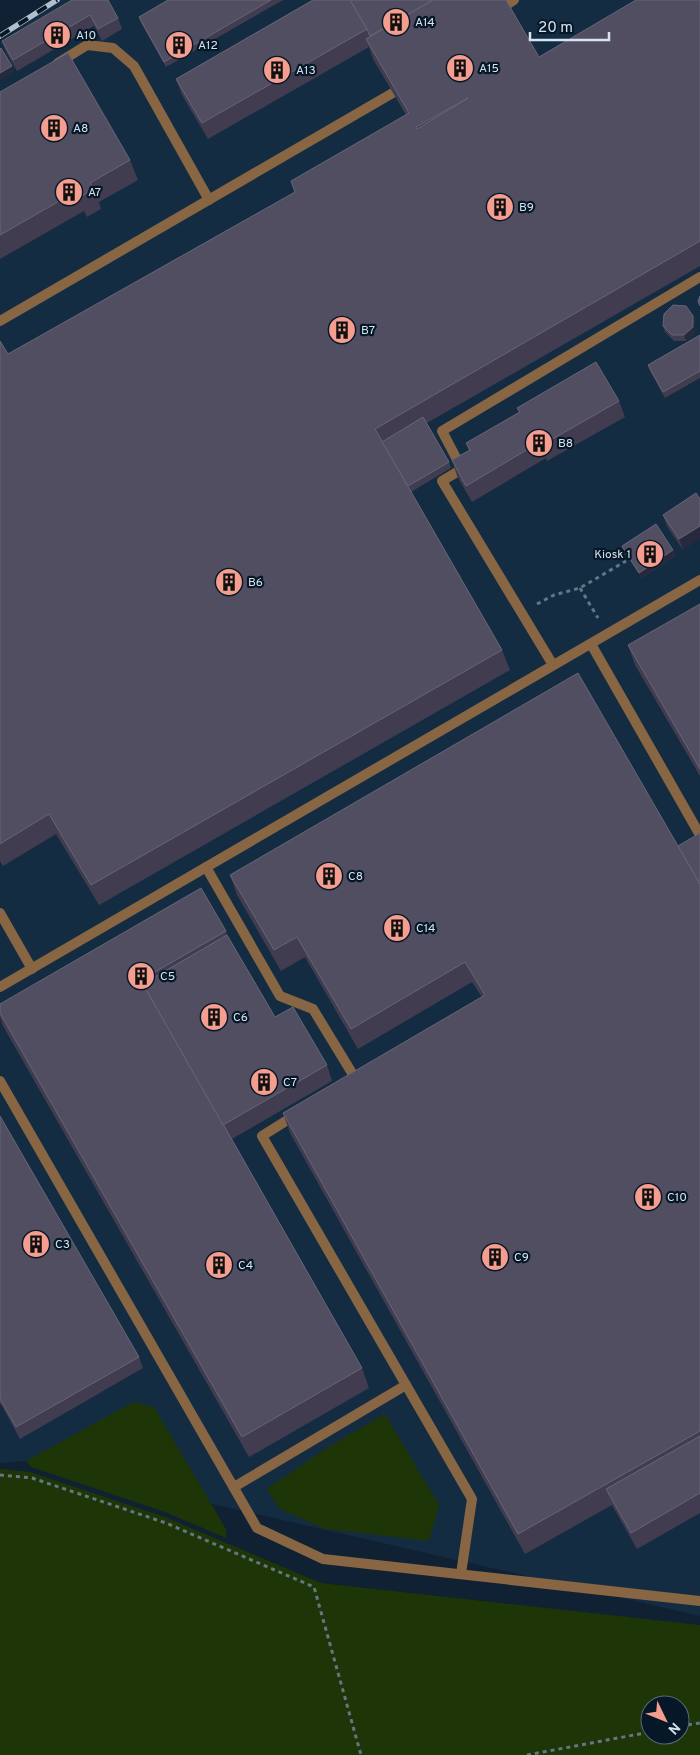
<svg xmlns="http://www.w3.org/2000/svg" width="700" height="1755" viewBox="0 0 700 1755" font-family="Overpass,sans-serif">
<style>
.built{fill:#142c42}
.green{fill:#1e3507;fill-rule:evenodd}
.lines{fill:none;stroke-linecap:round;stroke-linejoin:round}
.path{stroke:#657584;stroke-width:3;stroke-dasharray:4 4;stroke-linecap:butt}
.service{stroke:#886543;stroke-width:10}
.rail-casing{stroke:#b1becb;stroke-width:5.5}
.rail{stroke:#061828;stroke-width:4;stroke-dasharray:11;stroke-linecap:butt}
.wall{fill:#423c51}
.shaded-wall{fill:#27293e}
.building{fill:#524e62;stroke:#676578;fill-rule:evenodd}
.labels{text-anchor:middle;stroke-width:4.5;stroke-linejoin:round;paint-order:stroke}
.poi-label{font-size:12px;fill:#d7e3ef;stroke:#061828;text-anchor:start}
</style>
<rect width="100%" height="100%" fill="#0f2133"/>
<polygon class="built" points="58,0 700,0 700,1616 26,1461 0,1463 0,41"/>
<g class="green">
<polygon points="134,1402 154,1407 226,1529 226,1538 165,1512 31,1467 26,1461"/>
<polygon points="385,1414 439,1505 429,1541 325,1529 280,1509 267,1489 328,1447"/>
<path d="M 0,1469 L 30,1472 L 165,1517 L 321,1583 L 700,1625 L 700,1755 L 0,1755 ZM 650,1705 L 680,1705 L 680,1735 L 650,1735 Z"/>
</g>
<g class="lines">
<g class="path">
<polyline points="580,588 598,618"/>
<polyline points="537,604 554,595 580,588 626,561"/>
<polyline points="0,1475 32,1478 166,1523 314,1587 361,1755"/>
<polyline points="680,1726 700,1723"/>
<polyline points="527,1755 650,1732"/>
</g>
<g class="service">
<polyline points="498,10 514,0"/>
<polyline points="58,63 87,45 113,48 134,66 209,200"/>
<polyline points="0,321 403,87"/>
<polyline points="591,644 700,835"/>
<polyline points="553,665 442,481 462,469 442,431 700,277"/>
<polyline points="206,867 280,996 313,1009 355,1078 360,1075"/>
<polyline points="0,913 32,969"/>
<polyline points="0,987 700,580"/>
<polyline points="0,1081 257,1528 323,1559 700,1601"/>
<polyline points="297,1114 262,1136 472,1499 461,1574"/>
<polyline points="234,1487 406,1385"/>
</g>
<g class="rail-casing">
<polyline id="rail" points="0,36 57,0"/>
</g>
<use href="#rail" class="rail"/>
</g>
<g class="wall">
<polygon points="72,0 118,18 122,29 102,41 94,26 17,71 6,52 2,41"/>
<polygon points="168,0 283,0 166,67 141,23 139,17"/>
<polygon points="313,0 539,57 700,0 700,266 427,423 449,462 451,468 411,492 502,650 510,670 99,905 56,834 3,866 0,861 0,341 8,354 295,192 406,115 373,59 369,47 208,139 182,95 176,79"/>
<polygon points="0,92 130,160 138,180 99,202 101,209 87,217 84,211 0,259"/>
<polygon points="693,316 695,321 695,333 686,341 674,341 665,332 663,326"/>
<polygon points="700,335 700,378 665,398 650,371 648,365"/>
<polygon points="619,401 625,417 547,461 546,458 472,502 457,476 452,460 469,451 466,443 519,412 517,408"/>
<polygon points="696,493 683,550 667,526 663,515"/>
<polygon points="622,546 673,550 675,556 642,578 624,552"/>
<polygon points="700,604 700,776 635,665 628,645"/>
<polygon points="700,833 700,1513 637,1549 612,1505 525,1554 290,1133 283,1113 482,997 472,982 358,1049 305,957 281,971 237,895 230,875 678,846"/>
<polygon points="226,931 227,935 275,1017 327,1065 332,1081 232,1139 362,1368 369,1388 249,1457 3,1026 0,1017 0,1004"/>
<polygon points="0,1116 139,1357 143,1368 20,1439 1,1404 0,1405"/>
</g>
<g class="shaded-wall">
<polygon points="12,66 14,72 0,81 0,73"/>
<polygon points="693,316 695,321 695,333 686,341 684,335"/>
<polygon points="700,526 700,539 683,550 679,539"/>
<polygon points="673,550 675,556 642,578 639,573"/>
</g>
<g class="building">
<polygon points="72,0 108,0 118,18 98,29 90,15 13,60 2,41"/>
<polygon points="168,0 271,0 164,62 139,17"/>
<polygon points="313,0 350,0 367,29 202,123 176,79"/>
<polygon points="350,0 433,0 370,36 367,29"/>
<path d="M 433,0 L 506,0 L 539,57 L 636,0 L 700,0 L 700,241 L 375,429 L 502,650 L 91,885 L 49,814 L 0,844 L 0,341 L 8,354 L 295,192 L 291,181 L 409,113 L 366,39 ZM 468,98 L 417,129 L 416,127 Z"/>
<polygon points="1,48 12,66 0,73 0,49"/>
<polygon points="68,53 130,160 90,183 94,189 80,197 77,191 0,235 0,92"/>
<polygon points="700,296 700,306 698,301"/>
<polygon points="673,305 686,306 693,316 693,327 684,335 672,335 663,326 664,314"/>
<polygon points="700,335 700,371 663,392 648,365"/>
<polygon points="596,362 619,401 542,445 540,442 466,486 452,460 470,450 466,443 520,412 517,408"/>
<polygon points="423,417 449,462 408,486 382,442"/>
<polygon points="696,493 700,499 700,526 679,539 663,515"/>
<polygon points="656,524 673,550 639,573 622,546"/>
<polygon points="700,604 700,769 628,645"/>
<polygon points="578,673 700,884 700,1431 518,1534 283,1113 485,995 465,962 351,1029 297,937 274,950 230,875"/>
<polygon points="700,833 700,884 678,846"/>
<polygon points="201,888 226,931 141,980 362,1368 242,1437 0,1013 0,1004"/>
<polygon points="227,935 275,1017 293,1007 327,1065 223,1125 143,984"/>
<polygon points="0,1116 139,1357 16,1427 0,1399"/>
<polygon points="700,1436 700,1493 631,1533 606,1489"/>
</g>
<defs>
<g id="building-disc" transform="scale(1.4375)"><circle r="9.5" fill="#f59d8f" stroke="#061828"/><path d="M-4-6H4V6H1V3H-1V6H-4ZM-2.5-4.3h1.7v1.8h-1.7ZM.8-4.3h1.7v1.8H.8ZM-2.5-1h1.7V.8h-1.7ZM.8-1h1.7V.8H.8Z" fill="#111"/></g>
</defs>
<g fill-rule="evenodd">
<use href="#building-disc" x="396" y="22"/>
<use href="#building-disc" x="57" y="35"/>
<use href="#building-disc" x="179" y="45"/>
<use href="#building-disc" x="460" y="68"/>
<use href="#building-disc" x="277" y="70"/>
<use href="#building-disc" x="54" y="128"/>
<use href="#building-disc" x="69" y="192"/>
<use href="#building-disc" x="500" y="207"/>
<use href="#building-disc" x="342" y="330"/>
<use href="#building-disc" x="539" y="443"/>
<use href="#building-disc" x="650" y="554"/>
<use href="#building-disc" x="229" y="582"/>
<use href="#building-disc" x="329" y="876"/>
<use href="#building-disc" x="397" y="928"/>
<use href="#building-disc" x="141" y="976"/>
<use href="#building-disc" x="214" y="1017"/>
<use href="#building-disc" x="264" y="1082"/>
<use href="#building-disc" x="648" y="1197"/>
<use href="#building-disc" x="36" y="1244"/>
<use href="#building-disc" x="495" y="1257"/>
<use href="#building-disc" x="219" y="1265"/>
</g>
<g class="labels">
<g class="poi-label">
<text x="415" y="26">A14</text>
<text x="76" y="39">A10</text>
<text x="198" y="49">A12</text>
<text x="479" y="72">A15</text>
<text x="296" y="74">A13</text>
<text x="73" y="132">A8</text>
<text x="88" y="196">A7</text>
<text x="519" y="211">B9</text>
<text x="361" y="334">B7</text>
<text x="558" y="447">B8</text>
<text x="631" y="558" text-anchor="end">Kiosk 1</text>
<text x="248" y="586">B6</text>
<text x="348" y="880">C8</text>
<text x="416" y="932">C14</text>
<text x="160" y="980">C5</text>
<text x="233" y="1021">C6</text>
<text x="283" y="1086">C7</text>
<text x="667" y="1201">C10</text>
<text x="55" y="1248">C3</text>
<text x="514" y="1261">C9</text>
<text x="238" y="1269">C4</text>
</g>
</g>
<g transform="translate(665 1720) rotate(133)"><circle r="24" fill="#061828" stroke="#5a6978"/>
<path d="M0-4L9 19L0 12L-9 19Z" fill="#f59d8f"/>
<text y="-8" font-size="14" font-weight="bold" text-anchor="middle" fill="#d7e3ef">N</text>
</g>
<path d="M530 32v8h79v-8" fill="none" stroke="#d7e3ef" stroke-width="2.5"/>
<text x="538" y="32" font-size="15" fill="#d7e3ef" stroke="#061828" stroke-width="4" paint-order="stroke">20 m</text>
</svg>
